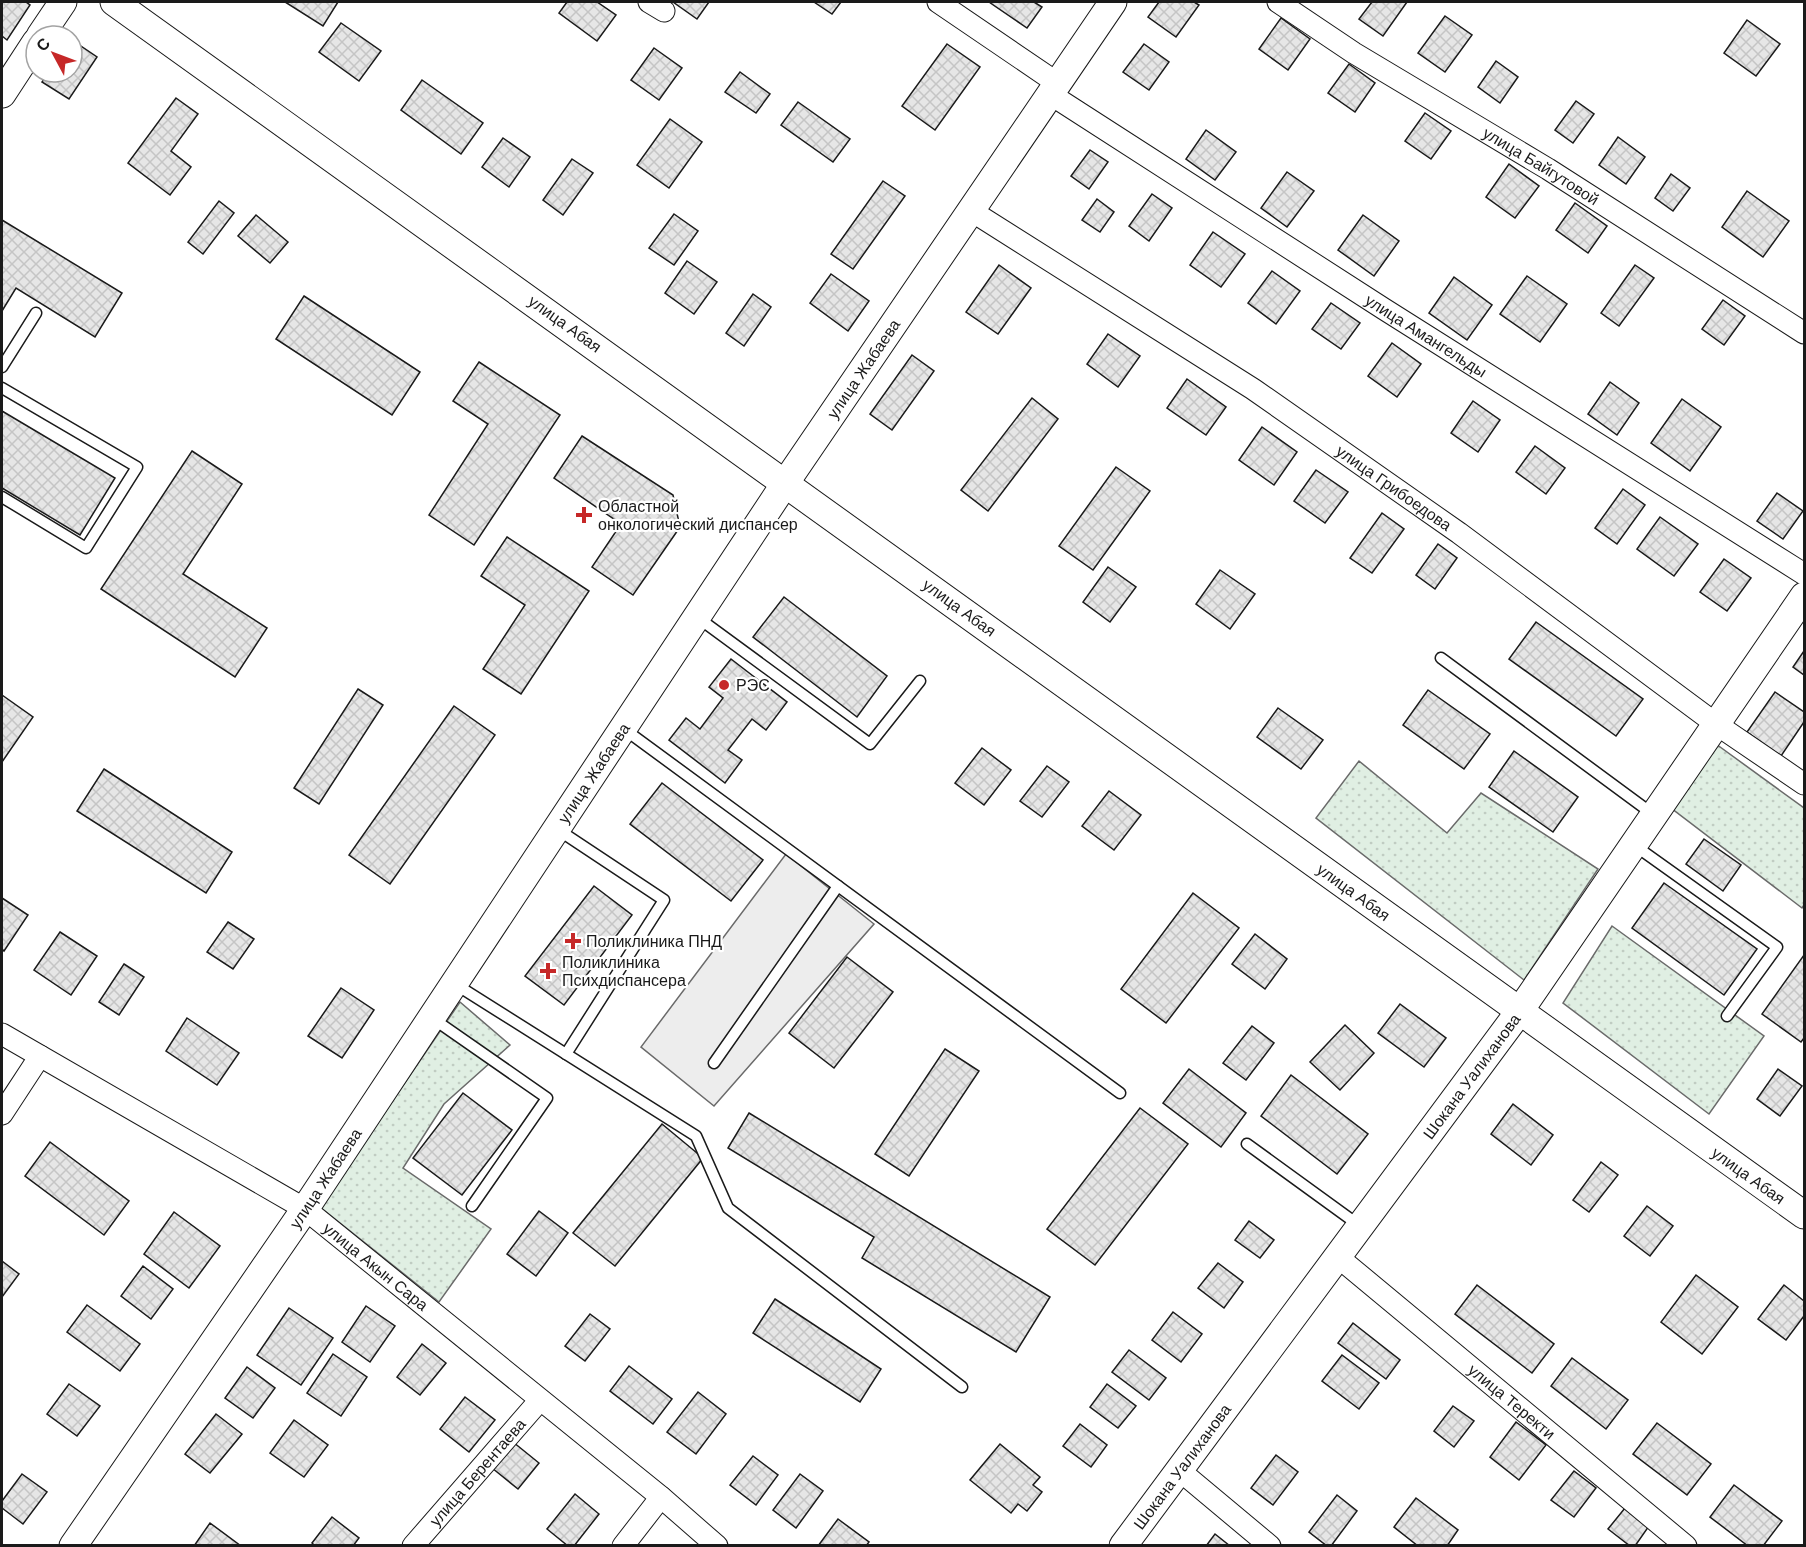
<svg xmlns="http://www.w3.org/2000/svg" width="1806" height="1547" viewBox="0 0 1806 1547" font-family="Helvetica,sans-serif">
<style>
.grass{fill:url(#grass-dots);stroke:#6a6a6a;stroke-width:1.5}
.parking{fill:#ededed;stroke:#6a6a6a;stroke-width:1.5}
.building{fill:url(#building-cross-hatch);stroke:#1a1a1a;stroke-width:1.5}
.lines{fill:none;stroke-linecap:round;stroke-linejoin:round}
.service-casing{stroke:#1a1a1a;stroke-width:13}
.minor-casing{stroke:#1a1a1a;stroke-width:23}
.tertiary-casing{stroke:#1a1a1a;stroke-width:29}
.service{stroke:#fff;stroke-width:10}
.minor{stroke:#fff;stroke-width:21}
.tertiary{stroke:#fff;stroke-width:27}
.poi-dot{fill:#c62828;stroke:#fff;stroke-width:2}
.labels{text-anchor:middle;stroke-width:4.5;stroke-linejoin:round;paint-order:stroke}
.street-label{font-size:16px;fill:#1a1a1a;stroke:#fff}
.poi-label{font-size:16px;fill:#1a1a1a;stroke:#fff;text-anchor:start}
</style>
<defs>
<pattern id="grass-dots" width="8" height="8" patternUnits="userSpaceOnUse" patternTransform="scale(1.5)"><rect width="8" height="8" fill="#e0efe3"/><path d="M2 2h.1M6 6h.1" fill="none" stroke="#c0ccc2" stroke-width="1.8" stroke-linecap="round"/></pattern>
<pattern id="building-cross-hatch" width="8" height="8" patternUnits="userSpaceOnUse" patternTransform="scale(1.5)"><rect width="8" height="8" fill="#e6e6e6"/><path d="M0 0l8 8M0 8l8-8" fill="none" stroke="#c5c5c5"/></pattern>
</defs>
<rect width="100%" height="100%" fill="#fff"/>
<g class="grass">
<polygon points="1716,744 1804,808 1804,905 1802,908 1671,808"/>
<polygon points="1359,761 1447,833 1481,793 1598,869 1524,980 1316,818"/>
<polygon points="1612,926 1764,1036 1709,1114 1563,1003"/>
<polygon points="460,1002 510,1045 444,1104 403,1168 491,1229 439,1302 320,1207"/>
</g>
<polygon class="parking" points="786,854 874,924 714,1106 641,1047"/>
<g class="building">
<polygon points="2,2 26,2 30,5 7,40 2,36"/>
<polygon points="285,2 338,2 323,26"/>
<polygon points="567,2 597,2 616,15 597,41 559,13"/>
<polygon points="673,2 709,2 697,19"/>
<polygon points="814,2 841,2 832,14"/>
<polygon points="989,2 1034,2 1042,7 1027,28"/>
<polygon points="1159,2 1194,2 1199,5 1176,37 1148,17"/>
<polygon points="1372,2 1407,2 1383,36 1359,19"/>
<polygon points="1445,16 1472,35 1445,72 1418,53"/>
<polygon points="1281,18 1310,39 1288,70 1259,49"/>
<polygon points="1747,20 1780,44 1756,76 1724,53"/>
<polygon points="341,23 381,51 359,81 319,52"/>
<polygon points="72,40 97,57 69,99 42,82 49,72 72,72"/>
<polygon points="947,44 980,67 935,130 902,106"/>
<polygon points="1144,44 1169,62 1149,90 1123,72"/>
<polygon points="654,48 682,68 659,100 631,80"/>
<polygon points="1496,61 1518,77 1500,103 1478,87"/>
<polygon points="1349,64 1375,83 1355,112 1328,93"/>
<polygon points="740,72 770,94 756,113 725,92"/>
<polygon points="422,80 483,123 461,154 401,110"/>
<polygon points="176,98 198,114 171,151 191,167 170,195 128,163"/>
<polygon points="1576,101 1594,114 1573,143 1555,130"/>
<polygon points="798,102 850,139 833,162 781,125"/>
<polygon points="1425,113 1451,131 1431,159 1405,141"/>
<polygon points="670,119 702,142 669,188 637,165"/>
<polygon points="1206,130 1236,152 1215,180 1186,159"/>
<polygon points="1618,137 1645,157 1626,184 1599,165"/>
<polygon points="503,138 530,157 509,187 482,167"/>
<polygon points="1090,150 1108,162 1089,189 1071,176"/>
<polygon points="572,159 593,173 563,215 543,200"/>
<polygon points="1509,164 1539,186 1515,218 1486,197"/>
<polygon points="1287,172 1314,191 1287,227 1261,208"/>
<polygon points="1671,174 1690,188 1673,211 1655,198"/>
<polygon points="883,181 905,196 853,269 831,254"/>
<polygon points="1747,191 1789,221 1763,257 1722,227"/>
<polygon points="1152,194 1172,208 1149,241 1129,226"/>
<polygon points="1097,199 1114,212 1100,232 1082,220"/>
<polygon points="219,201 234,213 203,254 188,242"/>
<polygon points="1575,203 1607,226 1588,253 1556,230"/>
<polygon points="674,214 698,231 674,265 649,248"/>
<polygon points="256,215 288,242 270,263 238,236"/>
<polygon points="1363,215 1399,241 1374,276 1338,250"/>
<polygon points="2,220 122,293 95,337 16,288 2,311"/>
<polygon points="1213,232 1245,254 1221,287 1190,265"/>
<polygon points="687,261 717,282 694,314 665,293"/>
<polygon points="999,265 1031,288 998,334 966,312"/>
<polygon points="1635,265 1654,278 1619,326 1601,313"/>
<polygon points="1272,271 1300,291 1276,324 1248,303"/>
<polygon points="831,274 869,301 848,331 810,303"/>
<polygon points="1527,276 1567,304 1540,342 1500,314"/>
<polygon points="1454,277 1492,305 1467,340 1429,313"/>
<polygon points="753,294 771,307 744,346 726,333"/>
<polygon points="304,296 420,372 392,415 276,339"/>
<polygon points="1723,300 1745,316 1724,345 1702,329"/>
<polygon points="1331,303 1360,323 1341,349 1312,329"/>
<polygon points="1108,334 1140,356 1118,387 1087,364"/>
<polygon points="1392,343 1421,364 1397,397 1368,376"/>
<polygon points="912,355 934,371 892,430 870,414"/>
<polygon points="479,362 560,415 474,545 429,515 488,424 453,401"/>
<polygon points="1187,379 1226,407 1206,435 1167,408"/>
<polygon points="1610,382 1639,403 1617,435 1588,414"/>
<polygon points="1032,398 1058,419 988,511 961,490"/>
<polygon points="1682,399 1721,427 1690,471 1651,443"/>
<polygon points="1473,401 1500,420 1478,452 1451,433"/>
<polygon points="2,411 115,478 80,535 2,488"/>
<polygon points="1262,427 1297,452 1274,485 1239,460"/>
<polygon points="582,436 673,495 680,527 633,595 592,567 621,524 554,478"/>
<polygon points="1535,446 1565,468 1546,494 1516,472"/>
<polygon points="192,451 242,484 183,574 267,628 235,677 101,589"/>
<polygon points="1116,467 1150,491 1093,570 1059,546"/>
<polygon points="1316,470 1348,492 1325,523 1294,501"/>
<polygon points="1623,489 1645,505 1617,544 1595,528"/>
<polygon points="1777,493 1803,511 1783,539 1757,521"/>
<polygon points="1382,513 1404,529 1372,573 1350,558"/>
<polygon points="1660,517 1698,544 1674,576 1637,549"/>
<polygon points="507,537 589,591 521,694 483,669 525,605 481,576"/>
<polygon points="1438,544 1457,558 1435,589 1416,575"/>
<polygon points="1724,559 1751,578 1727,611 1700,592"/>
<polygon points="1108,567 1136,587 1110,622 1083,602"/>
<polygon points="1220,570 1255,594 1230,629 1196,604"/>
<polygon points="784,597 887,676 857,717 753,637"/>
<polygon points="1536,622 1643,699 1616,736 1509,659"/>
<polygon points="1804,651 1804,675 1793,667"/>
<polygon points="731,659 787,702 766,730 752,719 728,750 742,760 725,783 669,740 686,718 700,729 723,698 709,687"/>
<polygon points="358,689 383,705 319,804 294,788"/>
<polygon points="1428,690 1490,734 1464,769 1403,725"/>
<polygon points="1775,692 1804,712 1804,722 1781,756 1747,732"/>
<polygon points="2,695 33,717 2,762"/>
<polygon points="454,706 495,735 390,884 349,855"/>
<polygon points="1278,708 1323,740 1301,769 1257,737"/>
<polygon points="982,748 1011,770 984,805 955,783"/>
<polygon points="1514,751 1578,797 1553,832 1489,787"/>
<polygon points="1047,766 1069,782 1042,817 1020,801"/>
<polygon points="104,769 232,852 206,893 77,811"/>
<polygon points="662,783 763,860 731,901 630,824"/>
<polygon points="1109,791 1141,815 1114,850 1082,826"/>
<polygon points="1704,839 1741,865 1723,891 1686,864"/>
<polygon points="1664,883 1757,949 1724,995 1632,928"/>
<polygon points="594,886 632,915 564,1005 525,976"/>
<polygon points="1193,893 1239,928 1166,1023 1121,989"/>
<polygon points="2,898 28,915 4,951 2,949"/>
<polygon points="228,922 254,939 233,969 207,952"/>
<polygon points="60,932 97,956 71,995 34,970"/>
<polygon points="1255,934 1287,959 1265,989 1232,964"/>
<polygon points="1804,955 1804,1038 1801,1042 1762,1014"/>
<polygon points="847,957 893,992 834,1068 789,1033"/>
<polygon points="124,964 144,977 119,1015 99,1002"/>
<polygon points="341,988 374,1010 342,1058 308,1036"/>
<polygon points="1400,1004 1446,1038 1424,1067 1378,1033"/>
<polygon points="187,1018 239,1053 217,1085 166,1051"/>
<polygon points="1345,1025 1374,1053 1340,1090 1310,1062"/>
<polygon points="1252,1026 1274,1043 1246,1080 1223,1063"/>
<polygon points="945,1049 979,1071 909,1176 875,1154"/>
<polygon points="1189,1069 1246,1113 1221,1147 1163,1103"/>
<polygon points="1778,1069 1802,1086 1780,1116 1757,1099"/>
<polygon points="1291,1075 1368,1134 1337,1174 1261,1116"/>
<polygon points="463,1093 512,1130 462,1195 413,1158"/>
<polygon points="1513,1104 1553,1135 1531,1165 1491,1134"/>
<polygon points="1140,1108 1188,1144 1095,1265 1047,1229"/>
<polygon points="749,1113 1050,1297 1016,1352 862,1258 874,1237 728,1148"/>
<polygon points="662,1124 703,1158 615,1266 573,1233"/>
<polygon points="50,1142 129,1201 104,1235 25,1176"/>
<polygon points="1601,1162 1618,1175 1589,1212 1573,1200"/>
<polygon points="1647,1206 1673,1226 1650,1256 1624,1236"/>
<polygon points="539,1211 568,1233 536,1276 507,1254"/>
<polygon points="174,1212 220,1246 189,1288 144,1254"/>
<polygon points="1249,1221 1274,1240 1260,1258 1235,1240"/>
<polygon points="2,1261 19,1274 2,1297"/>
<polygon points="1218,1263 1243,1282 1224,1308 1198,1288"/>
<polygon points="143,1266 173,1289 151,1319 121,1296"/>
<polygon points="1696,1275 1738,1307 1702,1354 1661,1322"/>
<polygon points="1477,1285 1554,1344 1532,1373 1455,1314"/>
<polygon points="1784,1285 1804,1301 1804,1316 1786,1340 1758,1319"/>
<polygon points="775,1299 881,1369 860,1402 753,1333"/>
<polygon points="87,1305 140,1344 120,1371 67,1332"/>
<polygon points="366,1306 395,1326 370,1362 342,1342"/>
<polygon points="289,1308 333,1338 301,1385 257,1355"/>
<polygon points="1173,1312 1202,1334 1181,1362 1152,1340"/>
<polygon points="590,1314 610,1329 585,1361 565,1346"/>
<polygon points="1353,1323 1400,1360 1386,1379 1338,1343"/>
<polygon points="422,1344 446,1363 420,1395 397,1377"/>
<polygon points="1129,1350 1166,1378 1149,1400 1112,1372"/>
<polygon points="333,1354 367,1377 341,1416 307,1393"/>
<polygon points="1342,1355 1379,1383 1359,1409 1322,1381"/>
<polygon points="1572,1358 1628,1400 1606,1429 1551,1386"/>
<polygon points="629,1366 672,1399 653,1424 610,1391"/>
<polygon points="247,1367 275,1388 253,1418 225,1398"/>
<polygon points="69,1384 100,1406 77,1436 47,1414"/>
<polygon points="1107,1384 1136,1406 1118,1428 1090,1407"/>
<polygon points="698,1392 726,1414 696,1454 667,1432"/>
<polygon points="465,1397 495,1420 469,1452 440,1429"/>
<polygon points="1453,1406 1474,1421 1454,1447 1434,1431"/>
<polygon points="216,1414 242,1434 210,1473 185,1454"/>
<polygon points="294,1420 328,1445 304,1477 270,1453"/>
<polygon points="1516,1422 1546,1445 1519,1480 1490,1457"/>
<polygon points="1657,1423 1711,1464 1687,1495 1633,1454"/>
<polygon points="1080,1424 1107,1445 1091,1467 1063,1446"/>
<polygon points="513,1442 539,1463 518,1489 492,1468"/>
<polygon points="1000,1444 1040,1477 1033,1485 1042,1492 1027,1511 1018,1504 1011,1513 970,1480"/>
<polygon points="1276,1455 1298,1472 1273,1505 1251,1488"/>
<polygon points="753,1456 778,1475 756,1505 730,1485"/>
<polygon points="1574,1471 1596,1488 1574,1517 1551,1500"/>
<polygon points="22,1474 47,1492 23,1524 2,1508 2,1501"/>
<polygon points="800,1474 823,1491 796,1528 773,1510"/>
<polygon points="1734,1485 1782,1521 1763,1546 1748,1546 1710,1517"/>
<polygon points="575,1494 599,1514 574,1546 568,1546 547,1529"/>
<polygon points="1337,1495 1357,1511 1331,1546 1327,1546 1309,1532"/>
<polygon points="1416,1498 1458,1530 1447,1546 1418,1546 1394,1527"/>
<polygon points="1625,1508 1649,1526 1635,1546 1630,1546 1608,1529"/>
<polygon points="332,1517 359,1538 353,1546 315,1546 312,1543"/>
<polygon points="838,1519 869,1542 866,1546 818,1546"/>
<polygon points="210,1523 241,1546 194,1546"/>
<polygon points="1215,1534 1230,1546 1206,1546"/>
</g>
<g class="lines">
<g class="service-casing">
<g id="service">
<polyline points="2,367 36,313"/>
<polyline points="2,388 137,467 86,548 2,497"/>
<polyline points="697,617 870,744 920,681"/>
<polyline points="1441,658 1654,815"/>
<polyline points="624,729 1120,1093"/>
<polyline points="557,829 664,900 566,1054"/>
<polyline points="1634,845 1777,947 1727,1016"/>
<polyline points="455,984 696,1136 728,1208 962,1387"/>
<polyline points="432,1018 547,1098 472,1206"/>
<polyline points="714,1063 838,886"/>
<polyline points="1247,1144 1360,1226"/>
</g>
</g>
<g class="minor-casing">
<g id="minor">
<polyline points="649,2 664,11"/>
<polyline points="938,2 1057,83"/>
<path id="s1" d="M 1278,2 L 1354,53 L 1548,169 L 1804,333"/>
<path id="s2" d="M 1050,94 L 1384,309 L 1804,574"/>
<path id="s3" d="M 970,210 L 1253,389 L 1459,533 L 1716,724 L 1804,784"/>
<path id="s4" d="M 2,1034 L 305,1209 L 661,1497 L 717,1546"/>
<polyline points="2,1114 40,1056"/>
<path id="s5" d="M 1338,1257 L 1686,1546"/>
<polyline points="1179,1470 1270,1546"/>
<path id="s6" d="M 413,1546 L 540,1400"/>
<polyline points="623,1546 661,1497"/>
</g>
</g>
<g class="tertiary-casing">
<g id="tertiary">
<path id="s7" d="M 114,2 C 680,402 1239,812 1804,1215"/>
<polyline points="40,36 63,2"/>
<polyline points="2,94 36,42"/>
<path id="s8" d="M 73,1546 L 305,1209 L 786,482 L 1113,2"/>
<path id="s9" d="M 1123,1546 L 1519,1012 L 1804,596"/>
</g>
</g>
<use href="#service" class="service"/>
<use href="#minor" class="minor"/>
<use href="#tertiary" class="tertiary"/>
</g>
<g class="poi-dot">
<path d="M581 506h6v6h6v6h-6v6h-6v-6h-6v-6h6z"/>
<circle cx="724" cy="685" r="6"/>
<path d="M570 932h6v6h6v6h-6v6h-6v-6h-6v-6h6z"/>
<path d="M545 962h6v6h6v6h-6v6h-6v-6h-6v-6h6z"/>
</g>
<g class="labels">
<g class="street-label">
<text dy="6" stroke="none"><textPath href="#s1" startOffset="310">улица Байгутовой</textPath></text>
<text dy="6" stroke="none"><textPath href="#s7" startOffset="554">улица Абая</textPath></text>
<text dy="6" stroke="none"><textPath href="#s2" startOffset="447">улица Амангельды</textPath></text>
<text dy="6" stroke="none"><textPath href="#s8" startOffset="1418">улица Жабаева</textPath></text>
<text dy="6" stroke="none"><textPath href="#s3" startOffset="507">улица Грибоедова</textPath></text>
<text dy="6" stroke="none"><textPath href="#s7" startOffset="1040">улица Абая</textPath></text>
<text dy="6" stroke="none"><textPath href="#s8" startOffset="932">улица Жабаева</textPath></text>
<text dy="6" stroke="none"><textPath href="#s7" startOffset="1526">улица Абая</textPath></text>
<text dy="6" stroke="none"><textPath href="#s9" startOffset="585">Шокана Уалиханова</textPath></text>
<text dy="6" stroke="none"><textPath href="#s7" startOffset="2012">улица Абая</textPath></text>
<text dy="6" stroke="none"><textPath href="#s8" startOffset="446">улица Жабаева</textPath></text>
<text dy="6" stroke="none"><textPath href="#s4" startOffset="441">улица Акын Сара</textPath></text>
<text dy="6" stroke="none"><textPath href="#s5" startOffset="226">улица Теректи</textPath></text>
<text dy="6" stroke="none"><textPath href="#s9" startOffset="99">Шокана Уалиханова</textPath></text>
<text dy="6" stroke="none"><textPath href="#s6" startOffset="98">улица Берентаева</textPath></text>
</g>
<g class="poi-label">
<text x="598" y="512">Областной<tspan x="598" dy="18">онкологический диспансер</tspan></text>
<text x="736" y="691">РЭС</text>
<text x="586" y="947">Поликлиника ПНД</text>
<text x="562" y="968">Поликлиника<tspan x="562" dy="18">Психдиспансера</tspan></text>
</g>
</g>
<rect width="1806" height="1547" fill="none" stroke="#1a1a1a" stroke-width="6"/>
<g transform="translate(54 54) rotate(311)"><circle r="28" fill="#ffffff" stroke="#a3a3a3" stroke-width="1.5"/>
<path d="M0-4.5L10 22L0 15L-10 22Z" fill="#c62828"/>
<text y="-9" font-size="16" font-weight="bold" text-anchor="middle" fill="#1a1a1a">С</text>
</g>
</svg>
